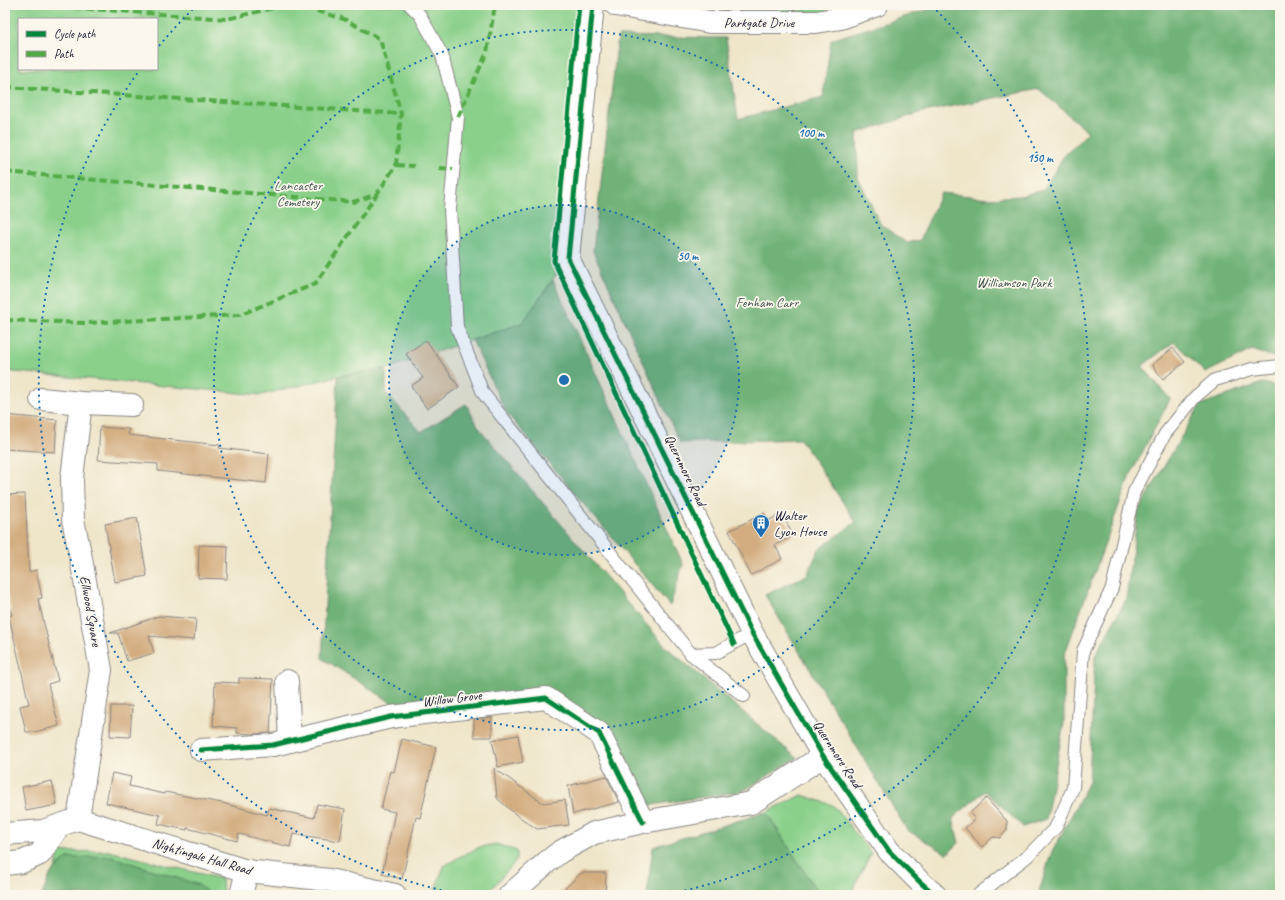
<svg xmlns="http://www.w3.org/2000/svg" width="1285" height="900" viewBox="0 0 1285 900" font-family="Caveat,sans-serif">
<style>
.green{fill:#8ad08b;stroke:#567963;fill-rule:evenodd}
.forest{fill:#6fb277;stroke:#486a59;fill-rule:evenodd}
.building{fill:#d3ad80}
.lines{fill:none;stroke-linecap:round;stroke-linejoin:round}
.service-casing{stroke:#888482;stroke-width:14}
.minor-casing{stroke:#888482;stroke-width:24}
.tertiary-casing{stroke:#888482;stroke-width:24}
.service{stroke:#fff;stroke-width:12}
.minor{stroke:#fff;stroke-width:22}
.tertiary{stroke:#fff;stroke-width:22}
.quiet{stroke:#53aa46;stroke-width:4;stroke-dasharray:8 4;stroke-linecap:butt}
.cycleway-casing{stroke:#fbf7ec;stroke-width:8}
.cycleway{stroke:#00873e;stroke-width:5}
.ring{fill:none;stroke:#1f6fb2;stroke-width:2;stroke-dasharray:2 4}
.labels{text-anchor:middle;stroke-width:3.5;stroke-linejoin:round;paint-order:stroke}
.street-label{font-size:14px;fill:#22223b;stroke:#fbf7ec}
.park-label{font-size:14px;fill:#415653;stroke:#fbf7ec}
.poi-label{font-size:14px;fill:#22223b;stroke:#fbf7ec;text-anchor:start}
.centre{fill:#1f6fb2;stroke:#fbf7ec;stroke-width:2}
.ring-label{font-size:12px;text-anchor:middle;font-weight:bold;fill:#1f6fb2;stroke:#fbf7ec;stroke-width:3.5;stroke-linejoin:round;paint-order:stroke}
</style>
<rect width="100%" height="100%" fill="#fbf7ec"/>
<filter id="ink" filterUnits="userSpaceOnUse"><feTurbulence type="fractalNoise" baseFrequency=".025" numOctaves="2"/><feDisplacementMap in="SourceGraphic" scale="8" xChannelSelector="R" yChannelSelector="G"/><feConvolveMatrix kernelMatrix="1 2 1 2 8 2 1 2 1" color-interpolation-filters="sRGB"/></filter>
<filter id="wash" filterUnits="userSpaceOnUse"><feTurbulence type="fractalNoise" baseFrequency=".012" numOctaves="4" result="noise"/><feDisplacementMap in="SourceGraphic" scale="16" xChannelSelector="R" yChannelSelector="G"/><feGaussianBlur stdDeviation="0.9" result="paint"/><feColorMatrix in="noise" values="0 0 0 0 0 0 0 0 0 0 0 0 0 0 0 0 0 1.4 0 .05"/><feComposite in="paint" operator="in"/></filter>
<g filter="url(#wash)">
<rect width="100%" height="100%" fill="#efe6ca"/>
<g class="green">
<path d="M 5,5 L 593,5 L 568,258 L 522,323 L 386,369 L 338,376 L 261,395 L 5,371 ZM 19,19 L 157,19 L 157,69 L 19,69 Z"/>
<polygon points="724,5 842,5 820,13 723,12"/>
<polygon points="802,795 833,805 871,853 850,895 824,895 816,890 766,812"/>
<polygon points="496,844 517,851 517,860 486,895 433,895 444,866 461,856 480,847"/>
<polygon points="109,851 222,879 223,895 51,895 59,852"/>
</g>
<g class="forest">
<path d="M 942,5 L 1280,5 L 1280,359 L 1252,350 L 1205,373 L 1174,342 L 1142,366 L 1170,399 L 1129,478 L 1064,656 L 1064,723 L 1046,819 L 1023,827 L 985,791 L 953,818 L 959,843 L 947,854 L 907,830 L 765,595 L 807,575 L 819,549 L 856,522 L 818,465 L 800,439 L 680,443 L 593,251 L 618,36 L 726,38 L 738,119 L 823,97 L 831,40 ZM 1039,89 L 1088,132 L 1064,156 L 1043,190 L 1020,196 L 989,198 L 941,193 L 920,240 L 907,243 L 881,225 L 858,177 L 857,133 L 923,112 Z"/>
<polygon points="553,280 683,564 670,606 506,412 472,340 522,323"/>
<polygon points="386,369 386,393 421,432 466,404 479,428 664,645 797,758 743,791 645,806 610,729 552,692 400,708 322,658 338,376"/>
<polygon points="1262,383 1280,387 1280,895 1038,895 1051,854 1089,782 1095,656 1126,599 1138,511 1200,405"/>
<polygon points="766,812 816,890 809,895 670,895 647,893 653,847"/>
<polygon points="109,856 199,885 210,895 42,895 51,873 67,858"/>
</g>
<g id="blocks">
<g class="building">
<polygon points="426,340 459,387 427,409 411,386 423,378 406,354"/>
<polygon points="1173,348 1185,362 1163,379 1152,365"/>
<polygon points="5,415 57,420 55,452 5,449"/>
<polygon points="100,427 129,429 128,435 220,445 219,448 269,454 266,483 158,471 158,464 98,460"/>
<polygon points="25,494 29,572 36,570 42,598 38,599 58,681 48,684 59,726 34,732 26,732 20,706 29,704 9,616 12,615 5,585 5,495"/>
<polygon points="764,513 768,521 782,513 793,536 775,545 782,559 751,575 729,531"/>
<polygon points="137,518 147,576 115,582 105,524"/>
<polygon points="199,545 228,546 227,579 198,578"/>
<polygon points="159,616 196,619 194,640 149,636 154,653 127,661 118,633 110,633"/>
<polygon points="239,678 273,679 270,733 252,734 237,733 237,728 213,726 215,682 239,683"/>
<polygon points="111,706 132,706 130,737 110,736"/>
<polygon points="492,717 492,737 474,737 474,719"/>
<polygon points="518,735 523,762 498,767 492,740"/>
<polygon points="402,739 436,747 420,818 416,817 402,879 382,874 395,812 381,809 390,771 394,772"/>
<polygon points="494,768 543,803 565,800 569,825 537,829 515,814 497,798"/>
<polygon points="112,773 131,777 129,786 164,794 165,792 222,803 267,815 269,808 314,818 317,804 345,809 340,841 293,834 290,847 239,834 237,841 187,828 187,830 158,824 160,815 106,803"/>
<polygon points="606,776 619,802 573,814 568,786"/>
<polygon points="52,781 57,805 26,811 22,787"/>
<polygon points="986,798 1007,821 1007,830 1000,838 993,837 982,847 965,828 975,819 970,813"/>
<polygon points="581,873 606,873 605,895 558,895"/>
</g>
</g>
</g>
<g filter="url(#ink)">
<use href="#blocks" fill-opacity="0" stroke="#888482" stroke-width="1"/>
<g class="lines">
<g class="service-casing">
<g id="service">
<polyline points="410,5 420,15 442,55 458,117 450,209 457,327 483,393 691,654 744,696"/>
<polyline points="691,654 716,653 752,633"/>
<polyline points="978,895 1029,855 1056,827 1073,788 1083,651 1112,588 1134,492 1165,434 1195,397 1215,380 1252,369 1280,366"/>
</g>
</g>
<g class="minor-casing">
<g id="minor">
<polyline points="616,5 710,22 816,22 841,18 877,5"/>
<polyline points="41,399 81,403 132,405"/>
<polyline points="287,681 290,741"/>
<polyline points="201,750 273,745 391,717 546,698 599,733 643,822"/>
<polyline points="78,819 101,670 80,553 73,520 72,478 81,403"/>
<polyline points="5,834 43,831 78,819 247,871 329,880 395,895"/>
<polyline points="5,864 22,862 40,854 59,826"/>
<polyline points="241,895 247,871"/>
<polyline points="510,895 547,862 560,852 594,833 643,822 751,803 823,756"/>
</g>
</g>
<g class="tertiary-casing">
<polyline id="tertiary" points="593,5 568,258 752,633 823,756 889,851 920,882 935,895"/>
</g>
<use href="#service" class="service"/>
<use href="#minor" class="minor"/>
<use href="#tertiary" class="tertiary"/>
<g class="quiet">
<polyline points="38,5 227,19 286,5"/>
<polyline points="5,87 401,114"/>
<polyline points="458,117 487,52 495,5"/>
<polyline points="396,165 414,166"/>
<polyline points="439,168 453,169"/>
<polyline points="5,172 353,202 377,194 396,165 401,114 380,39 344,19 310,9 306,5"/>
<polyline points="5,320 87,323 239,315 315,284 377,194"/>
</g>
<g class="cycleway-casing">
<g id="cycleway">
<polyline points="579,5 554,261 734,644"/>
<polyline points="593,5 568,258 752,633 823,756 889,851 920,882 935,895"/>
<polyline points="201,750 273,745 391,717 546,698 599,733 643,822"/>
</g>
</g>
<use href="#cycleway" class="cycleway"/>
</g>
</g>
<circle cx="564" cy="380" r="175" fill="#1f6fb2" fill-opacity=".12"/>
<g class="ring">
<circle cx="564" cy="380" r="175"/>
<circle cx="564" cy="380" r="350"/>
<path d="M459 894A525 525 0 0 1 139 71M159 46A525 525 0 0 1 196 6M932 6A525 525 0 0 1 669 894"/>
</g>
<defs>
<g id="building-pin" transform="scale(0.9)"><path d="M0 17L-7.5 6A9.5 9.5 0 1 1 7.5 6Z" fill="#1f6fb2" stroke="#fbf7ec"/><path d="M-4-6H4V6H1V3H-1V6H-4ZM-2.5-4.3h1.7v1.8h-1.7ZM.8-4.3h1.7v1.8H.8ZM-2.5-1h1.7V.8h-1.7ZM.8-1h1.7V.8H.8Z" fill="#fff"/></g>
</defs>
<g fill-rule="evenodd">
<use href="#building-pin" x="761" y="523"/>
</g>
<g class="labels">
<g class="street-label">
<text x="759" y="27">Parkgate Drive</text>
<text transform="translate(686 470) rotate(64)" y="5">Quernmore Road</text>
<text transform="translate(91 611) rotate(80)" y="5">Ellwood Square</text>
<text transform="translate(452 698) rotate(-7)" y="5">Willow Grove</text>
<text transform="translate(838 754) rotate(57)" y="5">Quernmore Road</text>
<text transform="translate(202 856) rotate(16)" y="5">Nightingale Hall Road</text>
</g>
<g class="park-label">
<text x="298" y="190">Lancaster<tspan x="298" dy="16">Cemetery</tspan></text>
<text x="1014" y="287">Williamson Park</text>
<text x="767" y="307">Fenham Carr</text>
</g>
<g class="poi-label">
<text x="774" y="520">Walter<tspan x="774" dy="16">Lyon House</tspan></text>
</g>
</g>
<circle cx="564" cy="380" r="6" class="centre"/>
<g class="ring-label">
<text x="811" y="137">100 m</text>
<text x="1040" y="162">150 m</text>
<text x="688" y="260">50 m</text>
</g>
<rect width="1285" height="900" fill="none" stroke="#fbf7ec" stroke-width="20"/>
<rect x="18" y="18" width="140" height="52" fill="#fbf7ec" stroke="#a4a2a5"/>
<rect x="26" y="31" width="20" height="6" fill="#00873e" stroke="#a4a2a5"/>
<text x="54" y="38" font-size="12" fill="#22223b">Cycle path</text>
<rect x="26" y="51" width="20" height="6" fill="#53aa46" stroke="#a4a2a5"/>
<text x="54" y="58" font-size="12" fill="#22223b">Path</text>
</svg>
